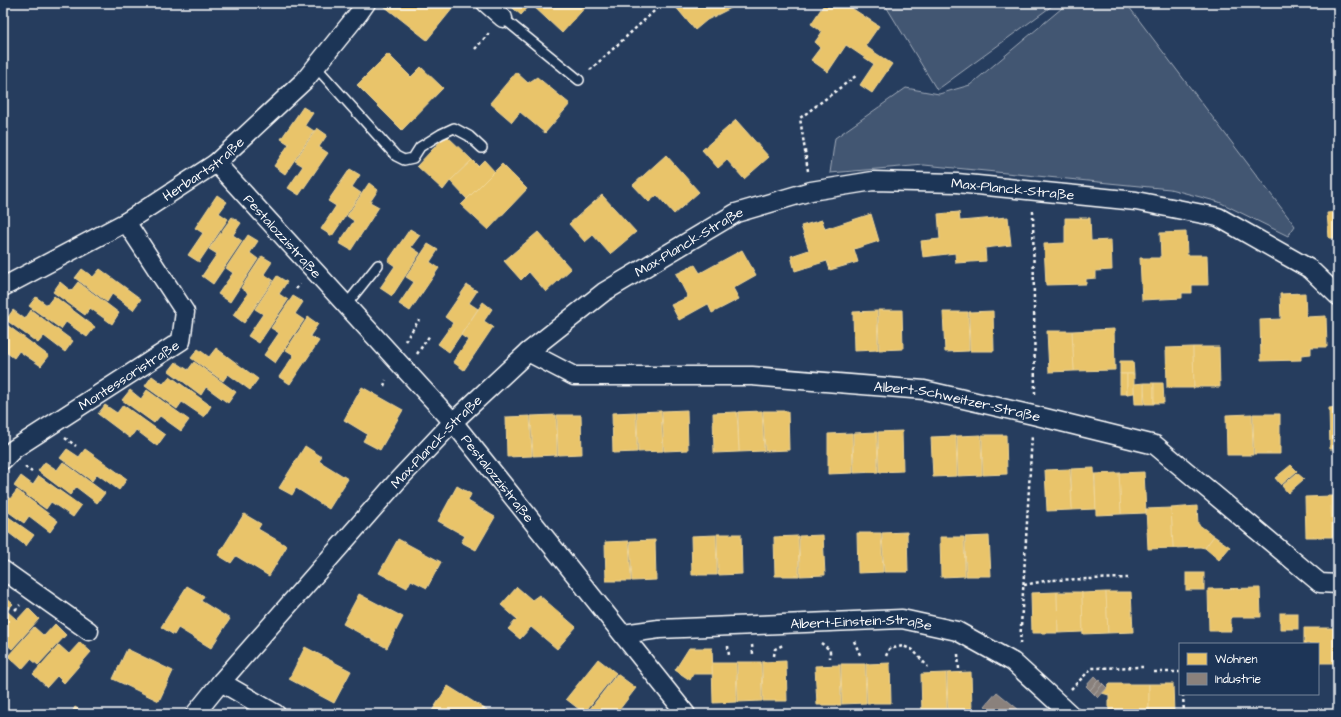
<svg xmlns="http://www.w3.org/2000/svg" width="1341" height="717" viewBox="0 0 1341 717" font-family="'Architects Daughter',sans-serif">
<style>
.green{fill:#425672;stroke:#a0aab8}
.homes{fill:#e9c46a;stroke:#f0d697}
.industry{fill:#8a817c;stroke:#ada7a3}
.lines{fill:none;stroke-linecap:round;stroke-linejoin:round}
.lane-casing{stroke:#fff;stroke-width:12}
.street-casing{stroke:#fff;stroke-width:21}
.path{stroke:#fff;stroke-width:2.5;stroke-dasharray:3 3;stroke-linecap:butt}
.lane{stroke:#1d3557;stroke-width:9}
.street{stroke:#1d3557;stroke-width:18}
.labels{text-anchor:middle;stroke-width:4;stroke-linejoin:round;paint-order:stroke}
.street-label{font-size:14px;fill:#fff;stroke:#1d3557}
</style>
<rect width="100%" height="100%" fill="#263d5e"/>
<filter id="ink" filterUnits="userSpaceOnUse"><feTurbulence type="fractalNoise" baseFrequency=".025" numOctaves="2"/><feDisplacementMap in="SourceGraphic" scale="8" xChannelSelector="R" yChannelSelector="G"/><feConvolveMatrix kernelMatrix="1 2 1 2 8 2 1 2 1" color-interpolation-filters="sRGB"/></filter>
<g filter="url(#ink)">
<g class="green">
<polygon points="884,3 1056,3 937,90"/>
<polygon points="1068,3 1126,3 1295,226 1288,236 1219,202 1170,189 924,165 830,173 835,138 906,88 939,94 970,85"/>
</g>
<g class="homes">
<polygon points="386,3 457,3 427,40 384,6"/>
<polygon points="507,3 589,3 562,33 531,4 521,15"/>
<polygon points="678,3 738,3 739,4 707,20 695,30 675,6"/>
<polygon points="825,3 844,3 879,26 865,46 892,64 872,93 860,85 874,64 846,45 828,72 811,60 820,48 815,42 822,32 811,24"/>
<polygon points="388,54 411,77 421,67 443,88 402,130 357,85"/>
<polygon points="516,72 528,83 537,77 570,104 545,133 520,112 512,122 490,103"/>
<polygon points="303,107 313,113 305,125 314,131 285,174 274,166 289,144 281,139"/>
<polygon points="736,120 769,157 744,179 727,160 718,168 702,150"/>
<polygon points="317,128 327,135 319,147 328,153 299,195 288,188 303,166 295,161"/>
<polygon points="446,135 472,160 450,181 443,190 417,166"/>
<polygon points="666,155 699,192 674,214 657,195 649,202 633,185"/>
<polygon points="472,160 478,166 484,160 495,172 467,199 450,181"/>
<polygon points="502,164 527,189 488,230 461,205"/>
<polygon points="350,169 360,175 352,187 361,193 332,236 321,229 336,206 328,201"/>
<polygon points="369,183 378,190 370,202 379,207 351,250 339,243 354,221 347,216"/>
<polygon points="217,195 227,202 219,213 228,219 199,262 188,255 203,233 195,228"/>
<polygon points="602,195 636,232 610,254 593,235 585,242 569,224"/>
<polygon points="959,212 960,221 1008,217 1011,245 985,248 986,261 956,263 955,253 923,257 921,241 940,239 938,214"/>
<polygon points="1338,212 1338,238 1329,238 1327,213"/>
<polygon points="871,214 879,241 854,249 858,262 830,270 827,261 795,271 791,256 809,250 801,226 822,220 825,229"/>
<polygon points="232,217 241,223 233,235 242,241 213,284 202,276 217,254 209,249"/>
<polygon points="1065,218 1090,218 1091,241 1111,240 1112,270 1096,271 1096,278 1086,279 1086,284 1046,285 1044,244 1065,243"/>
<polygon points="410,229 420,235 411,247 420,253 392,296 380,288 395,266 388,261"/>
<polygon points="538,232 571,269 546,292 529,272 521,280 504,261"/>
<polygon points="1186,232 1187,255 1207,255 1208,285 1192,285 1192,293 1182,293 1182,298 1142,300 1140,258 1161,258 1160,233"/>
<polygon points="248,235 258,241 250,253 258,259 230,302 218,294 233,273 226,268"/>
<polygon points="428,244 438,250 430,262 439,268 410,311 399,304 414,282 406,277"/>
<polygon points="742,250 756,275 733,288 739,299 712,313 708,304 679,320 671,305 688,297 676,274 695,265 700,273"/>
<polygon points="262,256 272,262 264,274 273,280 244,323 233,315 248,293 241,288"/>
<polygon points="82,269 93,277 100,269 141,299 133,310 112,294 107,302 75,278"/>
<polygon points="277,276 287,282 279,294 288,300 259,343 248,336 263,314 255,309"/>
<polygon points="60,282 71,291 78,282 119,313 112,324 90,308 85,315 53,292"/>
<polygon points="467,285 477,291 469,303 478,309 449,352 438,344 453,323 445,317"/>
<polygon points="1305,293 1306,317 1326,316 1327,347 1311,347 1311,354 1301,355 1301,360 1261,361 1260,320 1281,319 1280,294"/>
<polygon points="54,296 95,327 87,337 66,322 61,329 29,306 36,297 47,305"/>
<polygon points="293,296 303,302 295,314 304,320 275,363 264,355 279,333 271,328"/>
<polygon points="483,302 492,309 484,321 493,327 464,370 453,362 468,340 461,335"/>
<polygon points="13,310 25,319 31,310 73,341 65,352 44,336 38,343 6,320"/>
<polygon points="878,310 902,310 903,349 879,350"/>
<polygon points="877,311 878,350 854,351 853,312"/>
<polygon points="993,311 994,351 970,351 969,312"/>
<polygon points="943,312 968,312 969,351 945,352"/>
<polygon points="308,317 318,324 310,336 319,341 290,384 279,377 294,355 286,350"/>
<polygon points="7,325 49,356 41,366 19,351 14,358 3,350 3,330"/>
<polygon points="1114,329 1115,370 1074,371 1072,331"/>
<polygon points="1047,331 1072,331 1074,371 1049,372"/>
<polygon points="1193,347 1194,388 1167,388 1166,348"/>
<polygon points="1193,347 1219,347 1220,387 1194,387"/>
<polygon points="216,348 258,379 250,390 228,374 223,381 191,358 198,349 209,357"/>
<polygon points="1120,361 1133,361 1134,374 1120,374"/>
<polygon points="176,362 188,370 194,362 236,392 228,403 206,387 201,395 169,371"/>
<rect x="1120" y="374" width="7" height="20"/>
<polygon points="1127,374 1134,374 1134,393 1127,394"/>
<polygon points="152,376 163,384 170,376 211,406 204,417 182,402 177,409 145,386"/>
<polygon points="1144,383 1154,383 1154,404 1145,404"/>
<polygon points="1144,383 1144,404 1135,404 1134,384"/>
<polygon points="1154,383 1163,383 1164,403 1154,403"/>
<polygon points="362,387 403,410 380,450 363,441 367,434 344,420"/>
<polygon points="130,390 141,399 147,390 189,420 181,431 160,416 154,423 122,400"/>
<polygon points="105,405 117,413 123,405 165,435 157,446 136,430 130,438 98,414"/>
<polygon points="1338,407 1338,449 1330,449 1329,408"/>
<polygon points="687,410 688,450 664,451 662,411"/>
<polygon points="661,411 663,451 638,452 637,412"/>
<polygon points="762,411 764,451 739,452 738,412"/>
<polygon points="763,411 788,411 789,450 765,451"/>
<polygon points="636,412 637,452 613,453 612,413"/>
<polygon points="737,412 739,452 714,453 713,413"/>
<polygon points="1252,414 1253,455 1227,455 1226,415"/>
<polygon points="1253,414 1280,414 1280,454 1254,454"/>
<polygon points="556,415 557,455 533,456 531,416"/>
<polygon points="557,415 581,415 582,454 558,455"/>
<polygon points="530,416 532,456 507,457 506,417"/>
<polygon points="902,431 903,471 879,472 878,432"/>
<polygon points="877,432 878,472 854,473 853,433"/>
<polygon points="852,433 853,473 828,474 828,434"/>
<polygon points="981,435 982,475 958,476 957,436"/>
<polygon points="982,435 1006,435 1007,474 983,475"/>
<polygon points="956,436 957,476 933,477 931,437"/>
<polygon points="305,446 322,457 319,461 348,479 329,509 296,488 292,495 279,488"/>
<polygon points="67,449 79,457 85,449 127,479 119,490 97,474 92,481 60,458"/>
<polygon points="45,462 57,470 63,462 105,493 97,503 76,487 70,495 38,471"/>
<polygon points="1291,465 1297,471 1281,485 1275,478"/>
<polygon points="1094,468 1096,509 1072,510 1071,469"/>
<polygon points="1070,469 1072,510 1047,511 1045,470"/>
<polygon points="1144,472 1146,513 1121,514 1119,473"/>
<polygon points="1119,473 1121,514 1096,515 1095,474"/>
<polygon points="1297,473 1304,479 1288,493 1282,486"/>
<polygon points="21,476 33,485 39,476 81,506 73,517 51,502 46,509 14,486"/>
<polygon points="457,486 471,494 468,501 495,517 476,550 461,542 465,536 438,521"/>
<polygon points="17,490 58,521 50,532 29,516 24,523 3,508 3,494 10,499"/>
<polygon points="1331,496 1332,537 1306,537 1305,497"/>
<polygon points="1331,496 1338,496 1338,537 1332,537"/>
<polygon points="1197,506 1198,524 1214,536 1205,548 1200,547 1173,548 1171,508"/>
<polygon points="1171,508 1173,548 1148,549 1146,509"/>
<polygon points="3,513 34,535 26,546 5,530 3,533"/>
<polygon points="244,514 261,524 258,529 287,546 269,576 236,556 231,563 218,555"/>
<polygon points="907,532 908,572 884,572 882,533"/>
<polygon points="857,533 881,533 883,572 858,573"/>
<polygon points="717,534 741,534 742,574 718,575"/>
<polygon points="716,535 717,575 692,575 691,536"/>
<polygon points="823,535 825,575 800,576 799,536"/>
<polygon points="798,536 799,576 775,576 774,537"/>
<polygon points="989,536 991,576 966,576 965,537"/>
<polygon points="1214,536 1230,547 1219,560 1205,548"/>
<polygon points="940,537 964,537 965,576 941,577"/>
<polygon points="398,539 441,562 427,588 411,580 407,588 379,573"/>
<polygon points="655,540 656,580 632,581 630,541"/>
<polygon points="629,541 631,581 606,581 605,542"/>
<rect x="1186" y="573" width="18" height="17"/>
<polygon points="187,586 204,596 201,601 230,619 211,648 178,628 174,635 161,627"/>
<polygon points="517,587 532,600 539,595 576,627 557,649 531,627 520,639 508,629 517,619 501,605"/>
<polygon points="1260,588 1261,617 1231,617 1231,631 1209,631 1208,589"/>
<polygon points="1057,592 1058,633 1032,633 1031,593"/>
<polygon points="1057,592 1082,592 1083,632 1058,633"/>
<polygon points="1106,592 1108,633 1083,634 1082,593"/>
<polygon points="1106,592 1131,592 1133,632 1108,633"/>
<polygon points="359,594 403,617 387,648 343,624"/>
<polygon points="3,595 13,604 3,615"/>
<polygon points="28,608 39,619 12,649 5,643 3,645 3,616 7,611 17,620"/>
<rect x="1280" y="613" width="18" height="16"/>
<polygon points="55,624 66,635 38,665 31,659 22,669 8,656 34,627 44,636"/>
<polygon points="1304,628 1338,628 1338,658 1336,658 1336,663 1318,663 1318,644 1304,644"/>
<polygon points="80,642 91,652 64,683 57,676 47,687 33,674 59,645 69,654"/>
<polygon points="305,647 351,671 334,703 289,679"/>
<polygon points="689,648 712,648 713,674 693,674 690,680 675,670"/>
<polygon points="127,649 173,671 159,701 113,679"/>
<polygon points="598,659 616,673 584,713 566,699"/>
<polygon points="786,661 787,701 763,701 762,662"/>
<polygon points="737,662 761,662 762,701 738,702"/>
<polygon points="712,663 736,663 737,702 713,703"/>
<polygon points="890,663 891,703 867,703 866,664"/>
<polygon points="841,664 865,664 866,703 842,704"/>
<polygon points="840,665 841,705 817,705 815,666"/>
<polygon points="971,672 972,712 948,713 947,673"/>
<polygon points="946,673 947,713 922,714 921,674"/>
<polygon points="617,674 636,688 616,714 586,714"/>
<polygon points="1110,684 1149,684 1149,714 1109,714 1109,695 1102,693"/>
<polygon points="1149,684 1173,684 1174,714 1149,714"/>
<polygon points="448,686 493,714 430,714"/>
<polygon points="75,707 86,714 71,714"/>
</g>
<g class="industry">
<polygon points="1095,676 1099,680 1090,690 1086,686"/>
<polygon points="1099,680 1103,684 1094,694 1090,690"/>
<polygon points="1103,684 1107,688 1098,698 1094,694"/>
<polygon points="997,692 1024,714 995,714 985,706"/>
</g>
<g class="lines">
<g class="lane-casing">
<g id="lane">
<polyline points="503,18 579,80"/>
<polyline points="316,67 396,156 404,160 413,158 420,147 441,134 454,128 469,136 482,148"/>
<polyline points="346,305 378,265"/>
</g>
</g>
<g class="street-casing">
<g id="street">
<polyline points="486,3 503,18"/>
<path id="s1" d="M 216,163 L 453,422 L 686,714"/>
<path id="s2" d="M 3,287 L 126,222 L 216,163 L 305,80 L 359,13 L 366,3"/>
<path id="s3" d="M 528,352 L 574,376 L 752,376 L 924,390 L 1033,415 L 1155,445 L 1320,583 L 1338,584"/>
<path id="s4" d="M 3,460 L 14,449 L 181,341 L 185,312 L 126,222"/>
<polyline points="3,570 89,631"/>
<path id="s5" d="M 623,634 L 659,629 L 902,619 L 957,631 L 1013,662 L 1070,714"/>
<polyline points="221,682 276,714"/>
<path id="s6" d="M 195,714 L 221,682 L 400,478 L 453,422 L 528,352 L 604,292 L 736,213 L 811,191 L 873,181 L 957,183 L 1136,201 L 1218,217 L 1310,269 L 1338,296"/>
</g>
</g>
<g class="path">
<polyline points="475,49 490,32"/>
<polyline points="590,70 663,3"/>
<polyline points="808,171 800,118 857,75"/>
<polyline points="1033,211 1035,396"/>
<polyline points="296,289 300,284"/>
<polyline points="405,341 419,320"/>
<polyline points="417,354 430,335"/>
<polyline points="384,386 386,380"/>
<polyline points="65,438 76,446"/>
<polyline points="25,467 32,472"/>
<polyline points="1024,585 1050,580 1128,578"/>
<polyline points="15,610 20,605"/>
<polyline points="854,641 861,657"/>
<polyline points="821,643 830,650 830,658"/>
<polyline points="1020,644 1032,435"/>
<polyline points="752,645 753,654"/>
<polyline points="728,646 729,656"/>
<polyline points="958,654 959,669"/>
<polyline points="774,656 775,649 783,645"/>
<polyline points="886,656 889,649 903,646 913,650 928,667"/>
<polyline points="1154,672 1180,672"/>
<polyline points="1071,689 1092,668 1143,667"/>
<polyline points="1183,694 1184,714"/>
</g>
<use href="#lane" class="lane"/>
<use href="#street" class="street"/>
</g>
</g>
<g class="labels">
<g class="street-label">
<text dy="5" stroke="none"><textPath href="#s2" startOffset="233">Herbartstraße</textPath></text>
<text dy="5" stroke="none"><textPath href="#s6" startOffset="1024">Max-Planck-Straße</textPath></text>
<text dy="5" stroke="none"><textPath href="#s1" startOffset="99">Pestalozzistraße</textPath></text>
<text dy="5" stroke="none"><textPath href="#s6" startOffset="688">Max-Planck-Straße</textPath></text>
<text dy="5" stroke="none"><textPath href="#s4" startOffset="152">Montessoristraße</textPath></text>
<text dy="5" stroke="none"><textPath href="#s3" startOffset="437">Albert-Schweitzer-Straße</textPath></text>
<text dy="5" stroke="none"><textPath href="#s6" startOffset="364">Max-Planck-Straße</textPath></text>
<text dy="5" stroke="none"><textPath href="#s1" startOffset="423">Pestalozzistraße</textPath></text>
<text dy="5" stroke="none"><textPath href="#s5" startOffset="239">Albert-Einstein-Straße</textPath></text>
</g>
</g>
<rect width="1341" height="717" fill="none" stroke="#1d3557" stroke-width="16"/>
<rect x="8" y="8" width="1325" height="701" fill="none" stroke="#fff" stroke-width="1.5" filter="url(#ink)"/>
<rect x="1179" y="643" width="140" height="52" fill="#1d3557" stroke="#77869a"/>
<rect x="1187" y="653" width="20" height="12" fill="#e9c46a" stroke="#77869a"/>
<text x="1215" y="663" font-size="12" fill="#ffffff">Wohnen</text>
<rect x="1187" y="673" width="20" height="12" fill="#8a817c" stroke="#77869a"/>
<text x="1215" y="683" font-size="12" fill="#ffffff">Industrie</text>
</svg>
